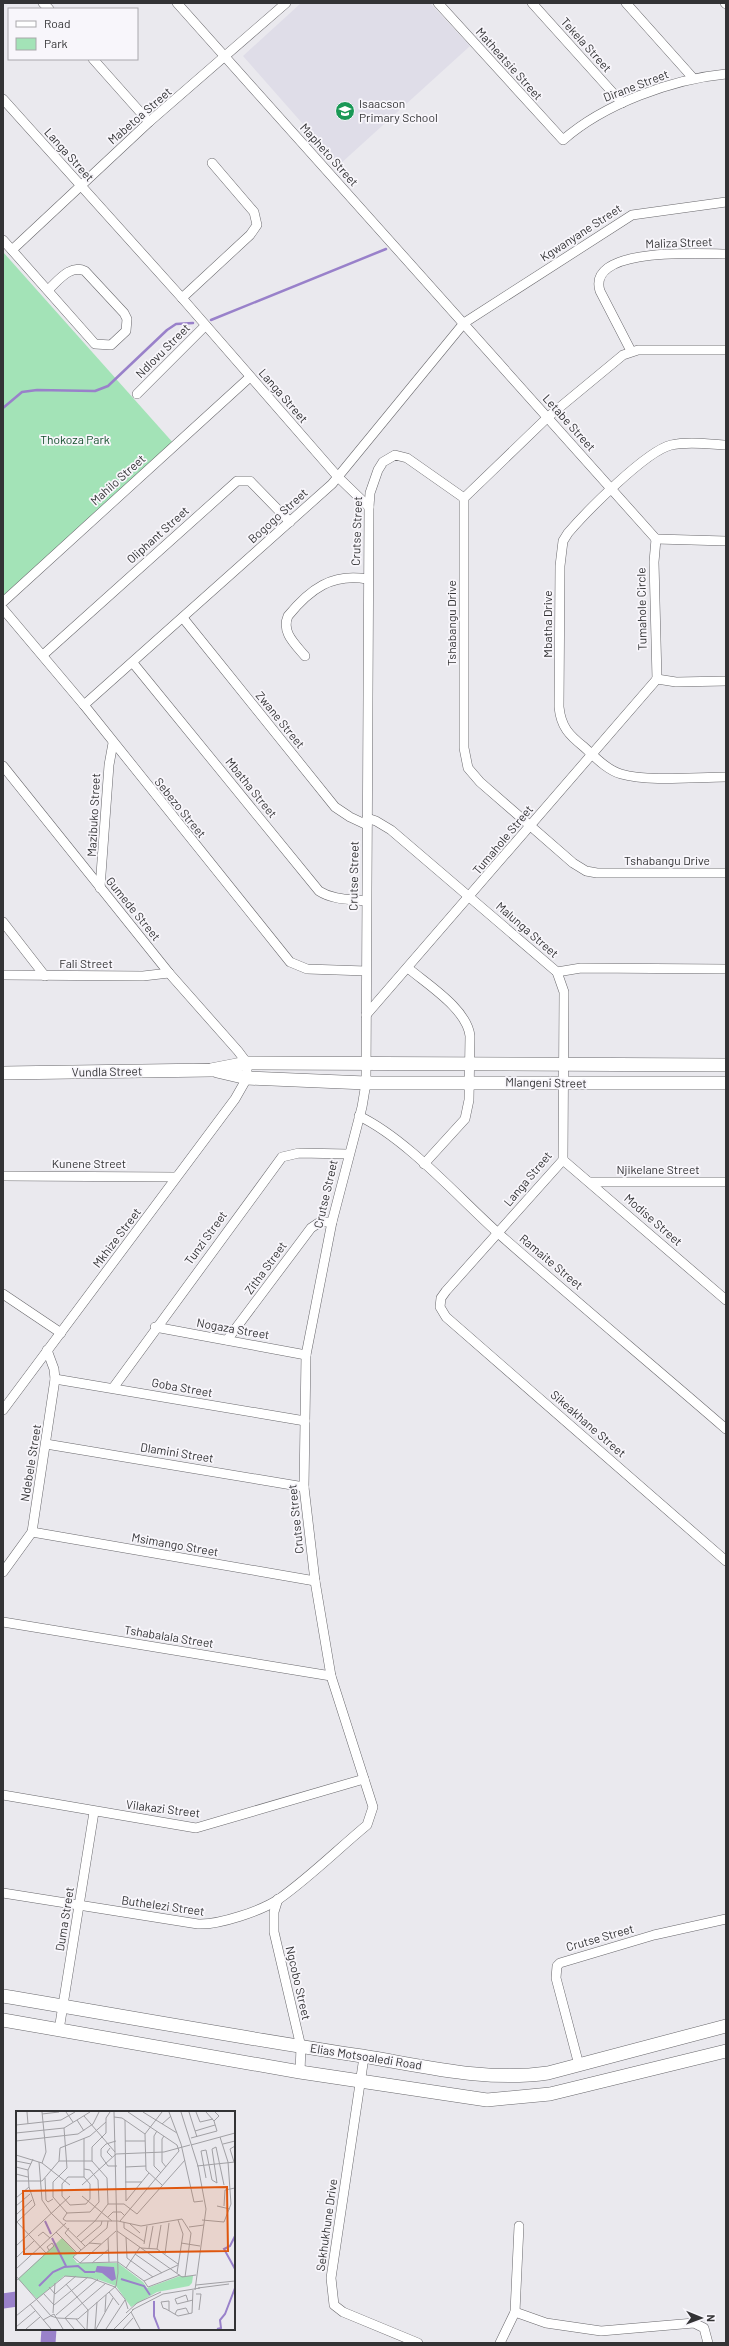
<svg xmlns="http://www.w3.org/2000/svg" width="729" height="2346" viewBox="0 0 729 2346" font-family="Barlow,sans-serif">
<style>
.built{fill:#dfdde8}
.green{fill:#a3e3b7}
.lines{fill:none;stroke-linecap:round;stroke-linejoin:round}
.stream{stroke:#9981ca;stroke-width:2.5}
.river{stroke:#9981ca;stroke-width:15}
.street-casing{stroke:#69686c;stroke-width:10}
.secondary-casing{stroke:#69686c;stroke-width:14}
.street{stroke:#fff;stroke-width:9}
.secondary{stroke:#fff;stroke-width:13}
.labels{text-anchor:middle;stroke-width:3.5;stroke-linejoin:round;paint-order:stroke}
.street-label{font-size:12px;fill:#333335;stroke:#f8f6fb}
.poi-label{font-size:12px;fill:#333335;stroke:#f8f6fb;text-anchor:start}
.park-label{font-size:12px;fill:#124d2b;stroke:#f8f6fb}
.inset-river{fill:none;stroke:#9981ca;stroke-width:2}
.inset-road{fill:none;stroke:#a1a0a4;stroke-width:1}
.view{fill:#df570e;fill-opacity:0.15;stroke:#df570e;stroke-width:2}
.inset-edge{fill:none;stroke:#333335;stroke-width:2}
</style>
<rect width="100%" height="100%" fill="#eae9ee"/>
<polygon class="built" points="301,3 430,3 470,46 339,165 243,56"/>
<polygon class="green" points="3,252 175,445 3,599"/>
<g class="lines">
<g class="stream">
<polyline points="211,320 386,249"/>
<polyline points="3,408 22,392 37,390 95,391 108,386 167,330 176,324 193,323"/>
</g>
<g class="river">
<polyline points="3,2301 17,2299"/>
<polyline points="48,2343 49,2329"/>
</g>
<g class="street-casing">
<g id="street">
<polyline points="43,3 49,9"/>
<polyline points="177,3 656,539"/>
<path d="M 438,3 L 563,140 C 604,104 672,79 726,74"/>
<polyline points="532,3 622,103"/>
<polyline points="626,3 693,78"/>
<polyline points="725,3 726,4"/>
<polyline points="93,59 149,122"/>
<polyline points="3,99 182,298 338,477 369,507"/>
<path d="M 3,240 L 95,344 L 111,345 L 126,331 L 127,319 L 124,313 L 85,271 C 70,264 58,281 48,290"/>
<polyline points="12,250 149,122 286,3"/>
<polyline points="182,298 250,235 257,225 254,212 212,163"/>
<polyline points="726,350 638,350 623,355 548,417 464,498 464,748 468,768 480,782 573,863 586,871 597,873 726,873"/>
<path d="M 631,351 L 600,291 C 586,246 703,254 726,254"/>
<polyline points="137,394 205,326"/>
<path d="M 726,445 C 708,444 688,441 671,445 C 646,451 586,512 568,533 L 563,541 L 560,566 L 559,707 C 561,727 569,735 584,747 C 595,757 607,770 621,774 C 649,782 696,777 726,777"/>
<polyline points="656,539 654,562 657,679"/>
<polyline points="656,539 726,541"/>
<polyline points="3,602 250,377"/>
<polyline points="3,609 84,705 290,962 307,969 366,971"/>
<polyline points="183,618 335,807 350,817 367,825"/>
<polyline points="43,655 237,481 250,481 290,522"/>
<path d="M 305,656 C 295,644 281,632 288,616 C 310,589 332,573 367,579"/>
<path d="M 133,663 L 319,891 C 333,900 349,899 366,901"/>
<polyline points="657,679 676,682 726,681"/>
<polyline points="84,705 332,484 464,323 632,215 726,202"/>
<polyline points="3,766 169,973 238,1051 247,1063 247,1078 235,1099 3,1410"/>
<polyline points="367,818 376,821 391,830 557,972 581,968 726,969"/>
<polyline points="100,888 109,765 113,743"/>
<polyline points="3,922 45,976"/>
<path d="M 408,968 C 428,985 467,1009 470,1036 L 469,1100 L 465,1119 L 424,1164"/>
<polyline points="557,972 564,992 563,1160 446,1291 441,1298 440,1307 446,1317 726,1561"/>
<polyline points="3,975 143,976 169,973"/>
<polyline points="366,1015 657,679"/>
<path d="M 359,1116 C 407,1139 458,1197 498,1233 C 573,1299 651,1364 726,1429"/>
<polyline points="563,1160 726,1300"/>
<polyline points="3,1176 176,1177"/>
<polyline points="591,1182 726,1182"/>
<polyline points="3,1294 61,1333"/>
<polyline points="155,1327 306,1355"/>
<polyline points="227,1340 311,1228 320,1222 332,1222"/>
<polyline points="55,1379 305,1421"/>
<polyline points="113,1388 282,1157 299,1153 348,1154"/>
<polyline points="46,1444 304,1487"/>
<polyline points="32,1532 315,1581"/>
<polyline points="3,1572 32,1532 55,1379 54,1369 47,1350"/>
<polyline points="3,1622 331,1676"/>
<polyline points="3,1795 196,1828 364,1779"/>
<path d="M 3,1893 L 198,1924 C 219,1925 261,1911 279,1899 C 310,1877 338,1849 367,1825 L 373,1807 L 331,1676 L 315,1581 L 304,1487 L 306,1355 L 332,1222 L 362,1107 L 366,1083 L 369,507 L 370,493 L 378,470 L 383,462 L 395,455 L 407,458 L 464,498"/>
<polyline points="278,1899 274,1912 274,1932 301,2047 300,2072"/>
<polyline points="59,2030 94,1812"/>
<polyline points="364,2057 331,2278 334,2305 343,2312 418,2343"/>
<polyline points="579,2065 556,1978 557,1966 560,1963 654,1935 726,1919"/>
<polyline points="515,2312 546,2323 601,2331 694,2323 704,2328 708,2343"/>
<polyline points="500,2343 515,2312 519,2226"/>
</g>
</g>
<g class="secondary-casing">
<g id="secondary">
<polyline points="217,1071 247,1078 366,1083 726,1083"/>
<polyline points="3,1073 211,1070 247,1063 726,1065"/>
<path d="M 3,1996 C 123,2016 242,2038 362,2056 C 424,2066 485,2082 548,2073 L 726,2026"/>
<polyline points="3,2020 300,2072 487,2100 550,2094 726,2051"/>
</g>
</g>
<use href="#street" class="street"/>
<use href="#secondary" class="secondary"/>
</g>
<defs>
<g id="school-disc" transform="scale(1)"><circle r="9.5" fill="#1a9856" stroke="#f8f6fb"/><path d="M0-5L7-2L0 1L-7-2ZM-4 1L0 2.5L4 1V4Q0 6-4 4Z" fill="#fff"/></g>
</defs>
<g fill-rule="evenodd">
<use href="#school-disc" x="345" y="111"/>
</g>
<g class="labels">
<g class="street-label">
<text transform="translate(586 45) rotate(48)" y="4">Tekela Street</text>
<text transform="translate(509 64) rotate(48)" y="4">Matheatsie Street</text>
<text transform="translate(636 86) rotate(-21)" y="4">Dirane Street</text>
<text transform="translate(140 116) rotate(-41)" y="4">Mabetoa Street</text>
<text transform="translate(69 155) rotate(48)" y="4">Langa Street</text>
<text transform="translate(329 155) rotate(48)" y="4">Mapheto Street</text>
<text transform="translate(581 233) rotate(-33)" y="4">Kgwanyane Street</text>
<text transform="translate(679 243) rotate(-2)" y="4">Maliza Street</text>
<text transform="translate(163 351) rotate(-45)" y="4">Ndlovu Street</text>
<text transform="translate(283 396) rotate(49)" y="4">Langa Street</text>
<text transform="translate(569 423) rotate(48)" y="4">Letabe Street</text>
<text transform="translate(118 480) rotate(-42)" y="4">Mahilo Street</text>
<text transform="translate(278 516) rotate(-42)" y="4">Bogogo Street</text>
<text transform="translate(357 531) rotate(-88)" y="4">Crutse Street</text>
<text transform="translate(158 535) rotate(-42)" y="4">Oliphant Street</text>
<text transform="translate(642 609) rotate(-91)" y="4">Tumahole Circle</text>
<text transform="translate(452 623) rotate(-90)" y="4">Tshabangu Drive</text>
<text transform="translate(548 624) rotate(-90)" y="4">Mbatha Drive</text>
<text transform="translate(280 720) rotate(51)" y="4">Zwane Street</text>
<text transform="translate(251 788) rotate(51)" y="4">Mbatha Street</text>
<text transform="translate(180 808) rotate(51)" y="4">Sebezo Street</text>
<text transform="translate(94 815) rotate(-87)" y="4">Mazibuko Street</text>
<text transform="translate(503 840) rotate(-50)" y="4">Tumahole Street</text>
<text x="667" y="865">Tshabangu Drive</text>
<text transform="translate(354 876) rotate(-89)" y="4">Crutse Street</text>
<text transform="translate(133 909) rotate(51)" y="4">Gumede Street</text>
<text transform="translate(527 930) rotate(41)" y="4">Malunga Street</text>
<text x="86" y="968">Fali Street</text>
<text transform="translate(107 1072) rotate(-1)" y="4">Vundla Street</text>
<text transform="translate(546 1083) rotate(1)" y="4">Mlangeni Street</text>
<text x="89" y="1168">Kunene Street</text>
<text x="658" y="1174">Njikelane Street</text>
<text transform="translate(528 1179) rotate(-50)" y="4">Langa Street</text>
<text transform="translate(326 1194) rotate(-77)" y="4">Crutse Street</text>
<text transform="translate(653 1220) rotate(41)" y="4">Modise Street</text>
<text transform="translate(117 1238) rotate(-53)" y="4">Mkhize Street</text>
<text transform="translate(206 1238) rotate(-54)" y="4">Tunzi Street</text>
<text transform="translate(551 1262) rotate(40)" y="4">Ramaite Street</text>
<text transform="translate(266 1268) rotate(-54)" y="4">Zitha Street</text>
<text transform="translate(233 1329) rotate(10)" y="4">Nogaza Street</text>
<text transform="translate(182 1388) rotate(10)" y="4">Goba Street</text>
<text transform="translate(588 1424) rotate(41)" y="4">Sikeakhane Street</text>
<text transform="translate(177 1453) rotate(9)" y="4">Dlamini Street</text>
<text transform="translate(31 1463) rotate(-81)" y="4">Ndebele Street</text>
<text transform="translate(296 1519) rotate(-96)" y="4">Crutse Street</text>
<text transform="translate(175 1545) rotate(10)" y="4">Msimango Street</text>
<text transform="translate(169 1637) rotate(9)" y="4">Tshabalala Street</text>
<text transform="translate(163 1809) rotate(7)" y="4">Vilakazi Street</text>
<text transform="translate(163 1906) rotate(8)" y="4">Buthelezi Street</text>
<text transform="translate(65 1919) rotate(-81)" y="4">Duma Street</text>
<text transform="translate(600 1938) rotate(-16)" y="4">Crutse Street</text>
<text transform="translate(298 1983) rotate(77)" y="4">Ngcobo Street</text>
<text transform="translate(366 2057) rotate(9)" y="4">Elias Motsoaledi Road</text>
<text transform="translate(327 2225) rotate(-82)" y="4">Sekhukhune Drive</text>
</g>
<g class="poi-label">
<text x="359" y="108">Isaacson<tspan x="359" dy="14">Primary School</tspan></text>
</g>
<g class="park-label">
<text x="75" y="444">Thokoza Park</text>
</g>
</g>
<g transform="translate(16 2111)">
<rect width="219" height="219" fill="#eae9ee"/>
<path d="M 46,127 L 60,142 L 57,147 L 61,152 L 102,152 L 127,171 L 131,177 L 164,165 L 177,165 L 176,172 L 173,175 L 141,181 L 115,196 L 100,175 L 81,168 L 48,165 L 21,188 L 2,168 Z" fill="#a3e3b7"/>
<path d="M 81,155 L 98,156 L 100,168 L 96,170 L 86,162 L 79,161 Z" fill="#9981ca"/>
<path class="inset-river" d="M 29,110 L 35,123M 219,125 L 214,135 L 208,138 L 219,158M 36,127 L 50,155M 105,168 L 128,175 L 134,184M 23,175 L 37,161 L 48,156 L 62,155 L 69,161 L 79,161M 138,190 L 138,205 L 143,218M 201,218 L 205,217 L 204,209 L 209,203 L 219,177"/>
<path class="inset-road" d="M 11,1 L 12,13M 26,1 L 30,41 L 26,52M 50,1 L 57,11M 127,1 L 161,22M 146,1 L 129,23 L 130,59 L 146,74M 153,1 L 165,33 L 178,91 L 187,90M 165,1 L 182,55 L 190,98 L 179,179M 173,1 L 181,26M 180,1 L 184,11 L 197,8M 26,3 L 43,1M 68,5 L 99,41M 98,6 L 106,7 L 129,23M 61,9 L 68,20M 109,9 L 110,90M 198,10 L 203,5 L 199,1M 146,13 L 155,5M 0,14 L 45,9 L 59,1M 48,17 L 51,57 L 37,71 L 37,86 L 51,102 L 74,101 L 83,91 L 82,69 L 74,59 L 68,58M 141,20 L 138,25 L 138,55 L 145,62M 179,20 L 199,14M 0,22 L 48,17 L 74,1M 148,25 L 146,28 L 146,51 L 150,56M 68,27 L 68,66 L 74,73 L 74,88 L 70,93 L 54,94 L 46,85 L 46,73 L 52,66 L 68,66M 175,27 L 201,20 L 198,10 L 190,1M 0,30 L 62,23 L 77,13 L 83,1M 100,30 L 90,33 L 85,38 L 85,45 L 92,55 L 101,55M 109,30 L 129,30M 207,33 L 219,30M 175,34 L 219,22M 94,37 L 91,41 L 96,46M 0,44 L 26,52 L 54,74M 0,50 L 15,53M 43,50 L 76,50M 23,51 L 26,89 L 35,102 L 69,135M 218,51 L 214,38 L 219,35M 181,55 L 219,51M 0,56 L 12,59M 109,56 L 130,55M 0,63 L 12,66M 29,67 L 30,89 L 32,91 L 37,88M 190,67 L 185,40 L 190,39 L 196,69 L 201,72 L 196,38 L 200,36 L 208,74M 0,70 L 26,70 L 43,50 L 44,37 L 74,25 L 90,11M 109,71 L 126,71M 66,74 L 100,43 L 148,41 L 174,34M 66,85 L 96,110M 0,87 L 13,76M 110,90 L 133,62M 92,93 L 108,93 L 121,103 L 169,49M 0,95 L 14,83M 201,95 L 214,98M 208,95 L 209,79 L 219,77M 51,102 L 47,108 L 50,110 L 102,110 L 125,115 L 166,108 L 175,122 L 169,166M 0,104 L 16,89M 92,106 L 97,101 L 105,101 L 109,105M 186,109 L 208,111 L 215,93 L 212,51 L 204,26M 79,110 L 92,93 L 91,67 L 76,50 L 76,36 L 90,22 L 90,7 L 94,1M 104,110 L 163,40 L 161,34 L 112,1M 1,111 L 30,142M 108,111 L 108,117 L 129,131M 0,112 L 19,94 L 13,76 L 12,59 L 17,48M 114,113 L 124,122M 173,116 L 188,114M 53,117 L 49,122 L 65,139M 101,120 L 166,166 L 180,164M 40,121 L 61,142M 22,125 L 27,121 L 34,127M 61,126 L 79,110M 110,126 L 111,147 L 137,166M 92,127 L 93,151M 65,131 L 85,114 L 86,110M 73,132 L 85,133M 165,132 L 184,135M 128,133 L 131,115M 0,135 L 54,85M 125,137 L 141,138 L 162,153M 133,137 L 137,115M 141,138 L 145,114M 119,143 L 146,162M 149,143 L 153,112M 0,147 L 18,130M 64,152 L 102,151 L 128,170 L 132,176 L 164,164M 64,152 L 57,146 L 91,117 L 92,110M 64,152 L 100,120M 76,152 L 93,138M 110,157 L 124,136M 0,158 L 50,112M 161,162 L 167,123 L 162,109M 0,165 L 35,205 L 41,207 L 62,208 L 100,175 L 102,162 L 98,1M 0,170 L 38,135 L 36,132 L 31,136 L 33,139M 128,170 L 162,154M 50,173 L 72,199 L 71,218M 180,174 L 219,170M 33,176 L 39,183 L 60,165M 182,177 L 213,173M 93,181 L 103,194M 27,182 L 38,194 L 72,166M 180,183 L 185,183 L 183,199M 172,190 L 170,184 L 159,188 L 161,193 L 177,189M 14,193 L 35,218M 116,199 L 147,183 L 184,177M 153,200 L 153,190 L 145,191 L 147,197 L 150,198 L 162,205 L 176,202 L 177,179M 89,201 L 90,184M 115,201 L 124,218M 37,202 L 39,172M 110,202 L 121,192 L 145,181M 159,203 L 161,199 L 170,197 L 173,203M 40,204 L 82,168M 0,205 L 49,165 L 75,167 L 99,176 L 109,188 L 112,198M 60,208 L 69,218M 27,209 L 38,203 L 47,218M 0,216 L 19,200M 10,218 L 24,206M 58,218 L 49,207 L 90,172M 79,218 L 81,191M 80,218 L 97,187M 90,218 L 109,189M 98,218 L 118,198M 107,218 L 117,207"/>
<path class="view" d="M 211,76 L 212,140 L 8,143 L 7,80 Z"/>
<rect width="219" height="219" class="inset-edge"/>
</g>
<rect width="729" height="2346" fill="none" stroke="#333335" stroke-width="8"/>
<rect x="8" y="8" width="130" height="52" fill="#f8f6fb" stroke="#a9a8ac"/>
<rect x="16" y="21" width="20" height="6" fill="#ffffff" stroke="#a9a8ac"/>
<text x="44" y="28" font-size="12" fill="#333335">Road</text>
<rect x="16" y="38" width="20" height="12" fill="#a3e3b7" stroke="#a9a8ac"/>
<text x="44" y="48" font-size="12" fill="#333335">Park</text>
<g transform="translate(701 2318) rotate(91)" stroke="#f8f6fb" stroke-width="3" paint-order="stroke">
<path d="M0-3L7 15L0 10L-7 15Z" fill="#333335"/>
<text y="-6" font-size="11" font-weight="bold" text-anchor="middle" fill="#333335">N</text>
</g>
</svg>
